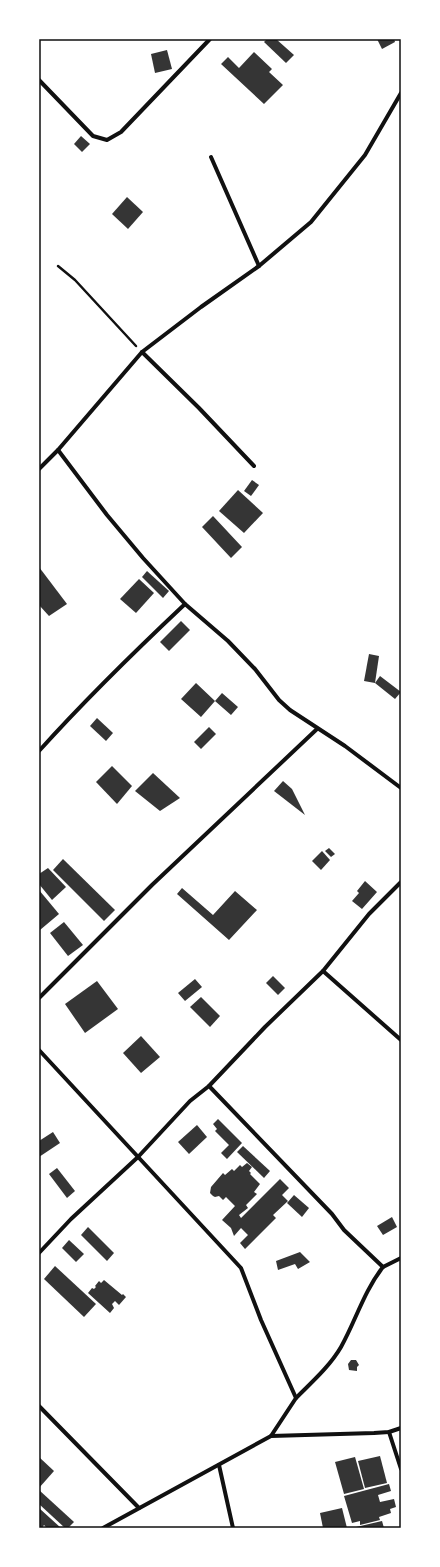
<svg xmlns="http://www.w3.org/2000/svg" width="440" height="1567" viewBox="0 0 440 1567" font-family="'DejaVu Sans',sans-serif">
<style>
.building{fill:#353535}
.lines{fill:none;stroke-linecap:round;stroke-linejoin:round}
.path{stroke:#111;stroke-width:2.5}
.minor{stroke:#111;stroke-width:4}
.neatline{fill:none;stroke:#111;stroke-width:1.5}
</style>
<rect width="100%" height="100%" fill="#fff"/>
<g class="building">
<polygon points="267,39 276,39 294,55 286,63 264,42"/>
<polygon points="377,39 394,39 395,42 382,49"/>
<polygon points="167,50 172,69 155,73 151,54"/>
<polygon points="254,52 272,69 269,72 283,85 264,104 221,64 228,57 239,68"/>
<polygon points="81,136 90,144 82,152 74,144"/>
<polygon points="127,197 143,212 128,229 112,214"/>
<polygon points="252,480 259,485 251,496 244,491"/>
<polygon points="238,490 263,513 244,533 219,511"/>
<polygon points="213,516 242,547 231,558 202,527"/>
<polygon points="39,567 67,604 49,616 39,605"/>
<polygon points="147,571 169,591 163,598 142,577"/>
<polygon points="139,579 154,593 136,613 120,599"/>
<polygon points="181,621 190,630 169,651 160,642"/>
<polygon points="369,654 379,656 375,683 364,681"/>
<polygon points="380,676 401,692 395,699 375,683"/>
<polygon points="196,683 215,701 222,693 238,707 231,715 215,701 201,717 181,699"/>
<polygon points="97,718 113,733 106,741 90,726"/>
<polygon points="209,727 216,734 201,749 194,742"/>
<polygon points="112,766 132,786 117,804 96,782"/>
<polygon points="153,773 180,798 160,811 135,791"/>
<polygon points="283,781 292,789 305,815 274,791"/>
<polygon points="329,848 335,854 331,857 325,851"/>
<polygon points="322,851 330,860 321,870 312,861"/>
<polygon points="63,859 115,910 104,921 53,870"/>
<polygon points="48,868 66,887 52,900 39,884 39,874"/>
<polygon points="365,881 377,892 362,909 352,901 359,893 357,891"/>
<polygon points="182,888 213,915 235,891 257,910 229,940 177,894"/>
<polygon points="39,890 59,914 40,930 39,928"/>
<polygon points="64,922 83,945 68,956 50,933"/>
<polygon points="273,976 285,988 278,995 266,983"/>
<polygon points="195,979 202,987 185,1001 178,993"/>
<polygon points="97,981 118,1009 85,1033 65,1004"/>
<polygon points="201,997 220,1016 210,1027 190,1007"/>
<polygon points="141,1036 160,1057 141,1073 123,1053"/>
<polygon points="218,1119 242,1143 227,1159 221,1153 229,1145 215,1131 217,1129 213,1124"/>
<polygon points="197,1125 207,1137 189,1154 178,1142"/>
<polygon points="53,1132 60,1143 39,1157 39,1141"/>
<polygon points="243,1146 270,1171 264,1178 237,1152"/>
<polygon points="247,1163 252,1167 249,1171 251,1173 250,1174 260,1184 254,1192 257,1194 246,1205 248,1208 239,1215 241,1218 280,1179 289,1188 282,1195 288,1201 273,1215 276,1218 245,1249 240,1243 248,1235 241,1228 234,1236 231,1228 222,1220 235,1206 226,1197 223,1200 219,1196 215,1197 213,1196 210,1193 211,1187 223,1173 225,1175 232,1169 234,1171 240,1165 242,1167"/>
<polygon points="57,1168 75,1191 67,1198 49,1174"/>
<polygon points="294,1195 309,1208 302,1217 287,1203"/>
<polygon points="392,1217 397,1227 383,1235 377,1226"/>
<polygon points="88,1227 114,1253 107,1261 81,1235"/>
<polygon points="69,1240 84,1254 76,1262 62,1248"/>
<polygon points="300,1252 310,1262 298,1269 295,1264 278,1270 276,1261"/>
<polygon points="55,1266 96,1304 84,1317 44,1279"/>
<polygon points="104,1280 122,1295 123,1294 126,1297 119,1305 115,1301 112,1304 114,1308 110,1313 88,1293 92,1288 94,1289 96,1287 95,1286 99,1281 101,1283"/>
<polygon points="351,1360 356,1360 359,1365 357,1367 357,1371 349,1370 348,1364"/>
<polygon points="380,1456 387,1483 365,1488 358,1461"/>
<polygon points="39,1457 54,1471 39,1488"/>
<polygon points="355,1457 364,1489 344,1494 335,1462"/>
<polygon points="389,1484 391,1491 378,1495 380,1502 394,1499 396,1507 390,1509 391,1513 379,1517 380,1520 360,1525 360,1521 352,1523 344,1496"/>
<polygon points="39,1490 74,1522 68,1528 65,1528 39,1504"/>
<polygon points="39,1508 61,1528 47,1528 44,1525 42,1528 39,1528"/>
<polygon points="342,1508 347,1528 323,1528 320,1513"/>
<polygon points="382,1521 384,1528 356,1528 356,1527"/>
</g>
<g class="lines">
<polyline class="path" points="58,266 75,280 136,346"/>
<g class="minor">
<polyline points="39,80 93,136 107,140 121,132 210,39"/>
<polyline points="211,157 259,266"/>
<polyline points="142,352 199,408 254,466"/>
<polyline points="58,450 107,515 143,558 185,604 228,641 255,669 279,700 290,710 345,746 401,788"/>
<polyline points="39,469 58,450 142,352 201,307 259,266 311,222 365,155 401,93"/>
<path d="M 39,751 C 85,700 134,652 185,604"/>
<polyline points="323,971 401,1040"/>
<polyline points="39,998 152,885 317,729"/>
<polyline points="39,1050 241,1268 261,1320 296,1398 271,1436"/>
<polyline points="209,1086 265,1027 323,971 369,914 401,882"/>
<polyline points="39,1253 71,1219 138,1157 190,1101 209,1086 332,1214 344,1230 383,1267 401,1258"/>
<path d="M 296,1398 C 312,1382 330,1366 341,1347 C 356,1320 364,1291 383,1267"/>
<polyline points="39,1406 139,1508"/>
<polyline points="389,1432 401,1469"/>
<polyline points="219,1465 233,1528"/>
<polyline points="103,1528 271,1436 374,1433 389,1432 401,1428"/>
</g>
</g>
<rect width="440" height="1567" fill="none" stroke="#ffffff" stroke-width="80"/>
<rect x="40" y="40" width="360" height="1487" class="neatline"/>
</svg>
